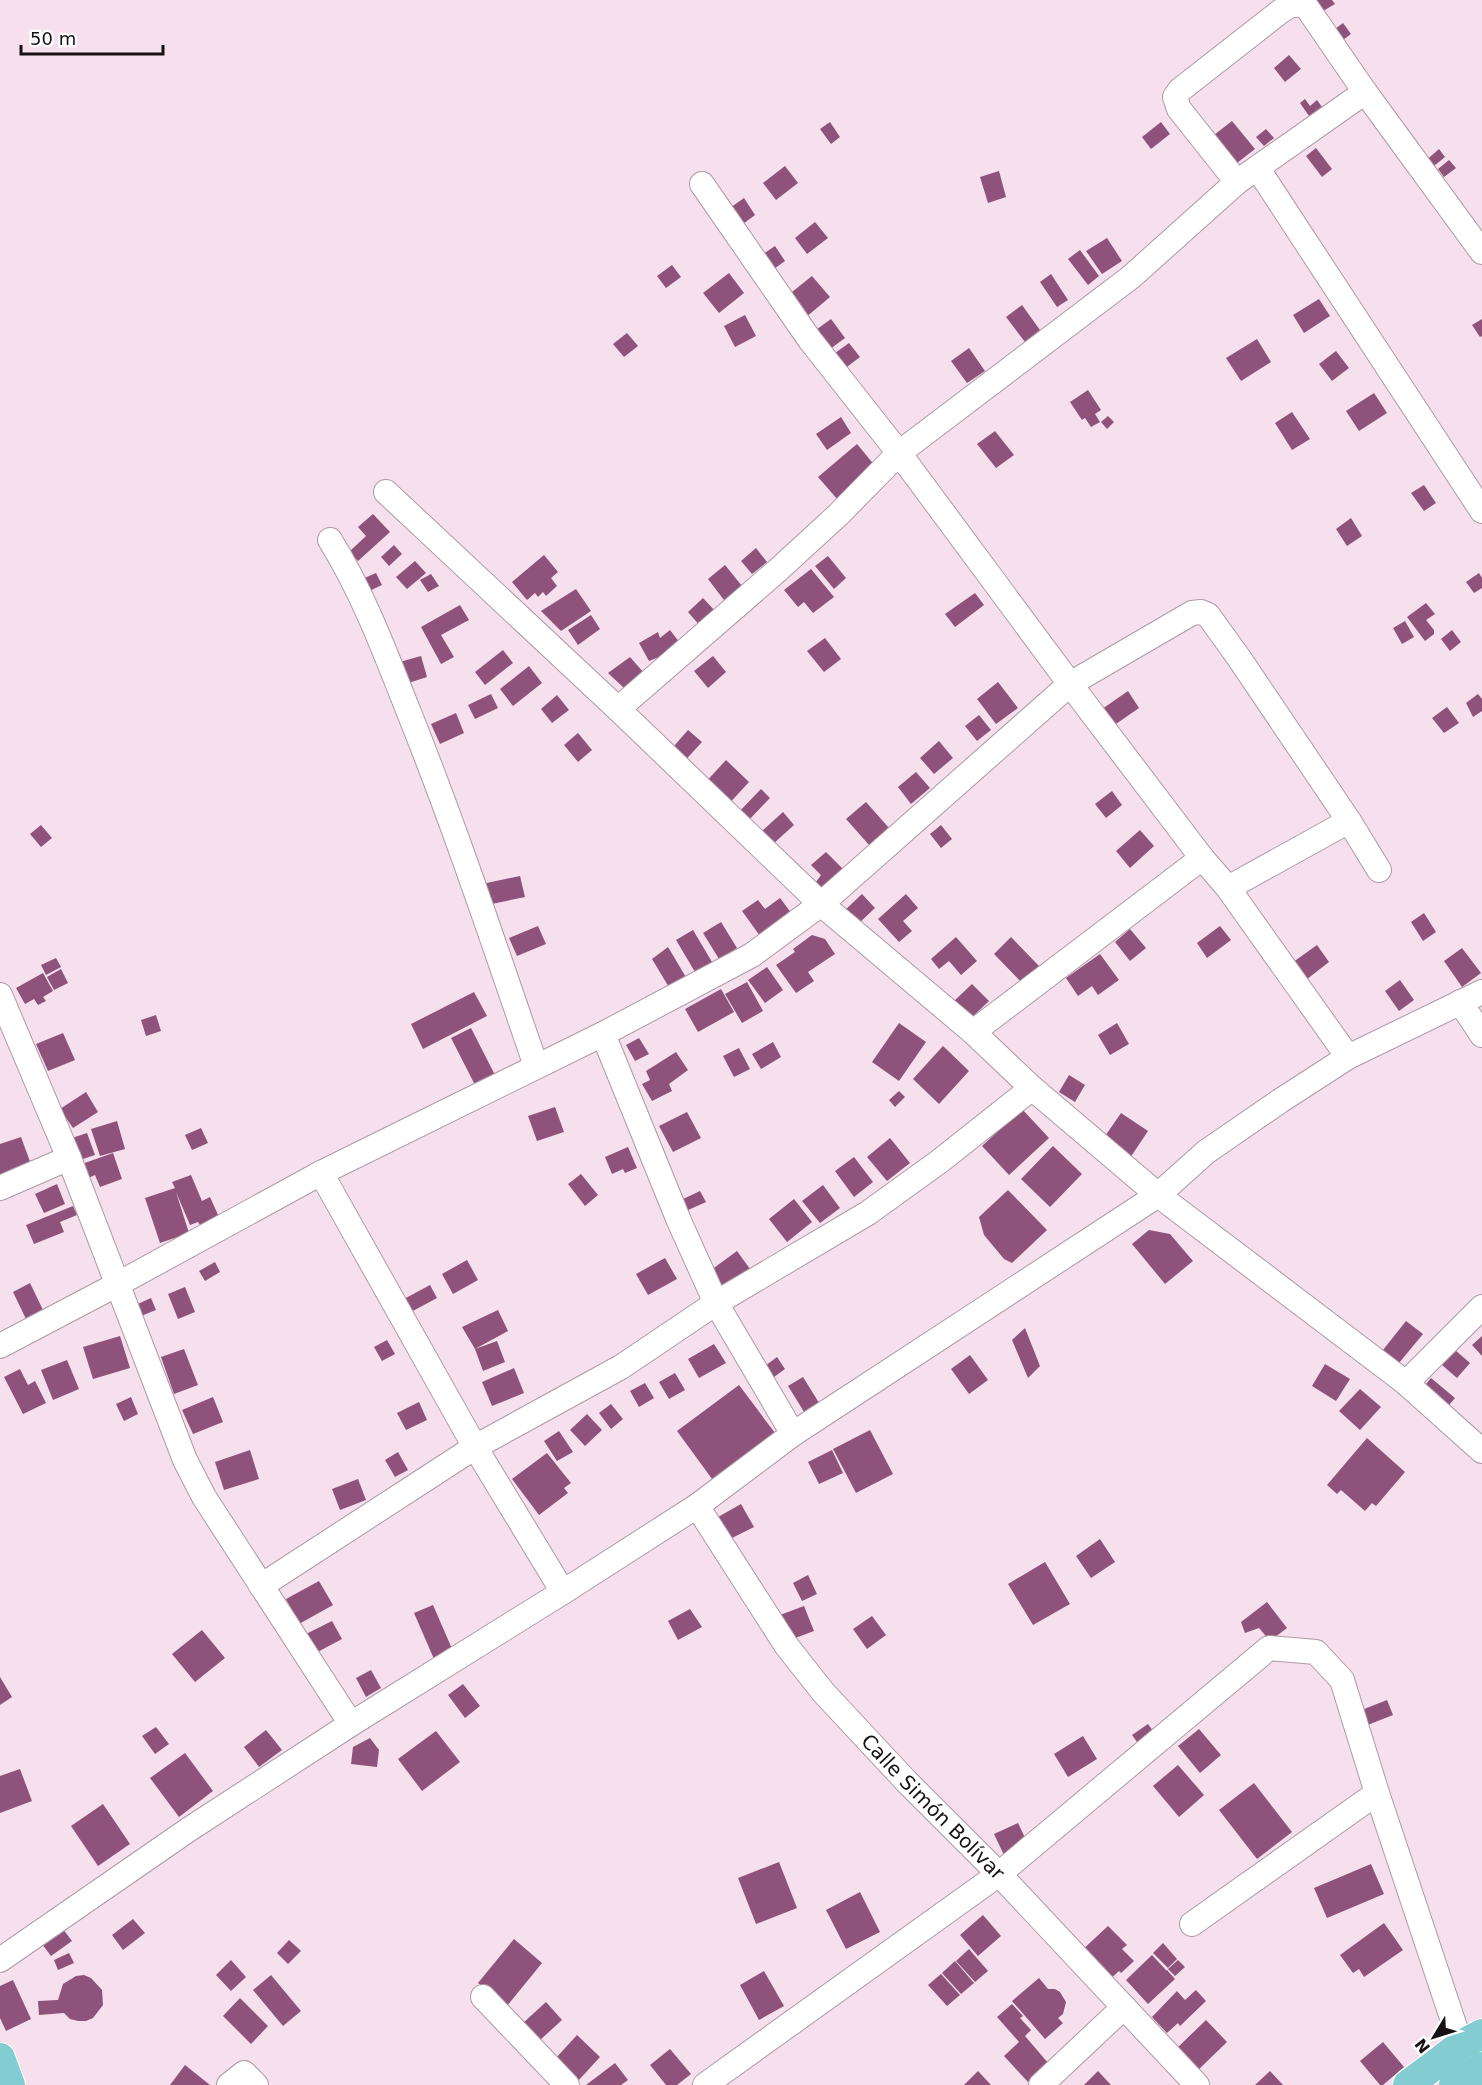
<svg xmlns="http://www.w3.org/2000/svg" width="1482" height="2085" viewBox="0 0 1482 2085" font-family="'DejaVu Sans',sans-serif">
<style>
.building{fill:#8e527b}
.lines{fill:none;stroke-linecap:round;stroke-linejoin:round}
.minor-casing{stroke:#ad99a6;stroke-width:26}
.major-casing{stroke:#fff;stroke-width:32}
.minor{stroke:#fff;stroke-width:24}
.major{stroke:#83ccd1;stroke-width:30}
.labels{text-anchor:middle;stroke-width:4.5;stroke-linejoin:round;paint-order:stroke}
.street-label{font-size:20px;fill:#171014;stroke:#fff}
</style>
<rect width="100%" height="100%" fill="#f6e0ed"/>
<g class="building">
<polygon points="1309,0 1332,0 1335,4 1318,14"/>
<polygon points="1343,23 1351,34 1339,43 1331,32"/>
<polygon points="1289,55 1301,69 1285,82 1274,68"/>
<polygon points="1305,99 1310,106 1317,100 1322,107 1309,116 1300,103"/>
<polygon points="1232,121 1255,149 1237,163 1214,135"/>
<polygon points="830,122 840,137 831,144 820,129"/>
<polygon points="1161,122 1170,134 1151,149 1142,137"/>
<polygon points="1266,129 1274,138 1264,146 1256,137"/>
<polygon points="1316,148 1332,169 1322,177 1306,156"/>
<polygon points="1439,149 1445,157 1429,170 1423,163"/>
<polygon points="1449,160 1456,168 1444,177 1438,169"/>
<polygon points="785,166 798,183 776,200 763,183"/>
<polygon points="999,171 1006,197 988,203 980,177"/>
<polygon points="744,198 755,215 739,227 727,210"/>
<polygon points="815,222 828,238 807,254 795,238"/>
<polygon points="1107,238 1122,261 1102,274 1086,251"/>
<polygon points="775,246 785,261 771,271 760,256"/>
<polygon points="1080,250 1099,276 1088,285 1068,259"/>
<polygon points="672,265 681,277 666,288 657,276"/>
<polygon points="729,273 744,293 719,313 703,293"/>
<polygon points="1051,274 1068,300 1057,307 1040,282"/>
<polygon points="812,276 830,297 805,318 787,296"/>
<polygon points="1319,299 1330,316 1304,333 1293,315"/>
<polygon points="1022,305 1040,330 1025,342 1006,317"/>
<polygon points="745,315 756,336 735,347 724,326"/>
<polygon points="831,319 845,338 826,352 813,332"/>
<polygon points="1482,319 1482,336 1480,337 1472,325"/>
<polygon points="627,333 638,346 624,357 613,344"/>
<polygon points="1257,339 1271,362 1241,381 1226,358"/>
<polygon points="849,343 860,357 843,370 831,356"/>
<polygon points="969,348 985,371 967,383 951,361"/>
<polygon points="1336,351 1349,368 1332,381 1319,364"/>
<polygon points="1088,390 1101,410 1095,414 1100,422 1091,427 1085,418 1082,420 1070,402"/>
<polygon points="1374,393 1387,413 1359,431 1346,411"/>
<polygon points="1292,412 1310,439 1292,450 1275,423"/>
<polygon points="1108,416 1114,422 1107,429 1101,422"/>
<polygon points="841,417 851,433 827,450 816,434"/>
<polygon points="995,431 1014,455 996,468 977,444"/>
<polygon points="857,444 876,467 838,500 818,477"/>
<polygon points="1424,485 1436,503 1424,511 1411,493"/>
<polygon points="373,514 390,532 358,561 349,552 366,536 358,527"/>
<polygon points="1351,518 1362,536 1347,546 1336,529"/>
<polygon points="394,545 402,554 389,566 381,557"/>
<polygon points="756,548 767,562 752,574 741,561"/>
<polygon points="544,555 558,572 551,578 557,586 546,596 543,592 538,597 535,593 527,600 512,582"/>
<polygon points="828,556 846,578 834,589 815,566"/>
<polygon points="415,561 426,573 407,589 396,577"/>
<polygon points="725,565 742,586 724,600 708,579"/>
<polygon points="811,569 834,597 813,613 804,602 798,607 784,590"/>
<polygon points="376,573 382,585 365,593 360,580"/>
<polygon points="1479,573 1482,578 1482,588 1474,593 1466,582"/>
<polygon points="431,574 439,586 428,592 420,580"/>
<polygon points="576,589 591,611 561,631 541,611"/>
<polygon points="975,593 984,605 955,627 945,614"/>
<polygon points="703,598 716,612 701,627 688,612"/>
<polygon points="1426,603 1435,614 1426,620 1434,630 1434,634 1425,641 1407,617"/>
<polygon points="460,605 469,620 441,635 454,657 441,664 421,627"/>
<polygon points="591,615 600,629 578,645 568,630"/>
<polygon points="1405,621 1414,637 1402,644 1393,628"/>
<polygon points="670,630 680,643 669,653 649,661 639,643 658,632 660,638"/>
<polygon points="1452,630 1461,642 1450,651 1441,639"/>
<polygon points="825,638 841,659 824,672 807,651"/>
<polygon points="503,650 513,663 485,685 475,672"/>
<polygon points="421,656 427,677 402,685 396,663"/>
<polygon points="713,656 726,672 708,688 694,671"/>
<polygon points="630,657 644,673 625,689 608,673"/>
<polygon points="529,666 542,683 513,706 500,689"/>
<polygon points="998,682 1018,708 996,724 977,699"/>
<polygon points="1128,691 1139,708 1113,726 1102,709"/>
<polygon points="491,694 498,708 475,719 468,705"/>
<polygon points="1478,694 1482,699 1482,711 1473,717 1466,703"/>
<polygon points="557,695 569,710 552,723 541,709"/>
<polygon points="1447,707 1459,723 1444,733 1432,718"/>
<polygon points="456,713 464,733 440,744 431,724"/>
<polygon points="979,715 991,730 977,741 965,726"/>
<polygon points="688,730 702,742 680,766 667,754"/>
<polygon points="578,733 592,750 578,762 564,745"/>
<polygon points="939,741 953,758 934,774 920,758"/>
<polygon points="726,760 749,782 726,807 703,785"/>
<polygon points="916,772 930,788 911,804 898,787"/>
<polygon points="761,789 770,798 744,825 735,816"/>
<polygon points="1112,791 1122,805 1106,818 1095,804"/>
<polygon points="866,802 889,828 870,846 846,819"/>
<polygon points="783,812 794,825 773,844 762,831"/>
<polygon points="41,825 52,838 41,847 30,834"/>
<polygon points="941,825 952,839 941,848 930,834"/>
<polygon points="1140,830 1154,846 1130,868 1116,851"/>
<polygon points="826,852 846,872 826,892 816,882 821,875 811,865"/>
<polygon points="520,876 525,897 487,905 482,884"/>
<polygon points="862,894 875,908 856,926 843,912"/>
<polygon points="906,894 918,908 903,921 912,931 899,942 878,919"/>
<polygon points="780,898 792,914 760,936 742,911 758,900 765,909"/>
<polygon points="1424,913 1436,932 1423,941 1411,922"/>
<polygon points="721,922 737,948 719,959 703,933"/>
<polygon points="538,926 546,944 517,956 509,938"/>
<polygon points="1220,926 1231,940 1207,958 1197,943"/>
<polygon points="1130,929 1146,948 1130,961 1115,942"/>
<polygon points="693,930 712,962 695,972 676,940"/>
<polygon points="812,935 825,939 835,954 808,972 814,981 796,993 776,965 795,952 793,949"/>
<polygon points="956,937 977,961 961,975 949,961 939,969 931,959"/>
<polygon points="1011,937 1039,966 1022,983 994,954"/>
<polygon points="1317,945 1329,962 1302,983 1289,965"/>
<polygon points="668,947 687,979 670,989 652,959"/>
<polygon points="1462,948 1481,973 1462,987 1444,961"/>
<polygon points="1100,954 1119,980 1098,995 1092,986 1078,996 1066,978"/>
<polygon points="56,958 61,967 46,975 41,965"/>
<polygon points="767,967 783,990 765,1003 748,980"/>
<polygon points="61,969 68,983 54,990 47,977"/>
<polygon points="43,973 53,991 43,997 46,1001 38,1005 34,999 25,1004 16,988"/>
<polygon points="1400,980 1414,1000 1399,1011 1385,991"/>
<polygon points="747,982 763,1011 742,1023 725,994"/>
<polygon points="972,984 989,1001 970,1019 953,1002"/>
<polygon points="721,989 734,1012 698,1032 685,1009"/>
<polygon points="474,992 487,1016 423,1049 411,1024"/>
<polygon points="156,1015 161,1031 146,1036 141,1020"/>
<polygon points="899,1023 926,1042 899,1081 872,1062"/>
<polygon points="1117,1023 1129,1044 1110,1055 1098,1035"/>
<polygon points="471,1028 495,1075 475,1085 451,1038"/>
<polygon points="63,1033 75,1060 48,1071 36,1044"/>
<polygon points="639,1038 649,1054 635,1061 626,1045"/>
<polygon points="773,1042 781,1057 761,1069 752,1054"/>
<polygon points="943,1046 969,1071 939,1104 913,1079"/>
<polygon points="739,1048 750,1069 734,1077 723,1056"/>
<polygon points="676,1052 688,1070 669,1084 672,1091 652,1101 642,1084 650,1080 646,1071"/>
<polygon points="1069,1075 1085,1085 1075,1102 1059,1092"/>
<polygon points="899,1091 905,1097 895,1107 889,1100"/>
<polygon points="86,1092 98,1112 73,1128 60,1109"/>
<polygon points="555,1107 564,1132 537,1141 528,1116"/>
<polygon points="1022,1109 1049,1138 1009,1175 982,1146"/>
<polygon points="687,1112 701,1138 673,1152 659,1126"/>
<polygon points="1121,1113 1148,1131 1128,1161 1101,1142"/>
<polygon points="117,1121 125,1149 100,1156 91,1129"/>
<polygon points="201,1128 208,1143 192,1150 185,1135"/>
<polygon points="87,1133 95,1155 77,1161 69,1139"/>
<polygon points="21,1137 32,1167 0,1179 0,1144"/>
<polygon points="890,1138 910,1163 887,1181 867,1157"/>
<polygon points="1053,1146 1082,1174 1050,1207 1021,1179"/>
<polygon points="628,1147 637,1168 625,1173 623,1169 612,1174 605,1157"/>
<polygon points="113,1153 122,1179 100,1187 95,1175 84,1180 79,1165"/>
<polygon points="854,1157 873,1182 854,1197 835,1171"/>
<polygon points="581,1174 598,1195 585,1206 568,1184"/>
<polygon points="191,1175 202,1201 210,1197 219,1217 200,1225 198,1222 190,1225 176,1192 189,1233 160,1243 145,1198 175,1188 172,1182"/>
<polygon points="57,1184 65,1204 44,1213 35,1194"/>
<polygon points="823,1185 840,1208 820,1223 802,1201"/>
<polygon points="1008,1190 1047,1230 1012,1263 1004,1259 984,1235 979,1217"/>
<polygon points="700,1191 706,1202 686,1211 681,1200"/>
<polygon points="794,1199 812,1222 787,1242 769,1219"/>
<polygon points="73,1206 77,1215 60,1222 64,1232 34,1244 26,1225"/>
<polygon points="1149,1230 1170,1234 1193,1261 1165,1284 1132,1244"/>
<polygon points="737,1251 750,1269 720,1290 707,1273"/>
<polygon points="665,1258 677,1279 648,1295 636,1274"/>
<polygon points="467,1260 478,1280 453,1294 442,1274"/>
<polygon points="215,1262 220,1272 205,1281 199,1271"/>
<polygon points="30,1283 43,1310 26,1319 13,1292"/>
<polygon points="430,1285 437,1298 411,1312 404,1299"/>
<polygon points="185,1287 195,1312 178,1319 168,1294"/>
<polygon points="151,1298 156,1310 136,1318 131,1307"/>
<polygon points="498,1310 508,1331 475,1349 497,1341 505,1362 483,1371 475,1349 462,1327"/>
<polygon points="1406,1321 1423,1334 1399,1363 1383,1350"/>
<polygon points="1025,1328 1040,1366 1028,1378 1012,1340"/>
<polygon points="120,1336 130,1368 93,1379 83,1347"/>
<polygon points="1482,1336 1482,1356 1472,1345"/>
<polygon points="387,1340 395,1354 382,1361 374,1347"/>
<polygon points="714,1344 726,1363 699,1378 688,1359"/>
<polygon points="184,1349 198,1385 174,1394 161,1357"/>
<polygon points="1455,1350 1470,1363 1457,1378 1442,1365"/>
<polygon points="970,1355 988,1380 969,1394 951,1369"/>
<polygon points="777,1357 785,1369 770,1380 761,1369"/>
<polygon points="67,1360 79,1389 53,1400 41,1370"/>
<polygon points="1325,1364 1350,1379 1336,1401 1312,1386"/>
<polygon points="514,1368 524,1393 492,1406 482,1382"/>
<polygon points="20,1369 28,1385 35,1381 46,1403 23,1414 4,1377"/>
<polygon points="675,1373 685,1390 669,1399 659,1382"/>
<polygon points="803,1377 821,1406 806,1415 788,1386"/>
<polygon points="1431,1378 1455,1398 1445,1410 1421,1390"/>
<polygon points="645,1383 654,1398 639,1407 630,1391"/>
<polygon points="739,1385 778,1437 715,1483 677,1431"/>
<polygon points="1360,1389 1381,1407 1360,1430 1339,1411"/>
<polygon points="131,1397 138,1414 124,1421 116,1404"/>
<polygon points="213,1397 223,1422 193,1434 182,1410"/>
<polygon points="419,1402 427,1420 406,1430 397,1413"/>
<polygon points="611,1404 623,1419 611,1429 599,1413"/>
<polygon points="587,1414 602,1430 585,1446 570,1430"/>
<polygon points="870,1430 893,1474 856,1493 833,1449"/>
<polygon points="559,1431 573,1452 557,1461 544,1441"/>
<polygon points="1367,1438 1405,1472 1376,1506 1372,1503 1365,1511 1341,1490 1337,1494 1327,1485"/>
<polygon points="250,1450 259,1479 224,1490 215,1462"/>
<polygon points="832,1450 843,1473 819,1484 808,1462"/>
<polygon points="398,1452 408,1470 395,1477 385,1460"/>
<polygon points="547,1453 571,1483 564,1488 568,1493 539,1515 512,1479"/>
<polygon points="358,1479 366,1500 340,1510 332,1489"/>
<polygon points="741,1504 754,1527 730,1539 718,1517"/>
<polygon points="1100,1539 1115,1562 1091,1578 1076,1556"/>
<polygon points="1045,1562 1070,1604 1033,1625 1008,1584"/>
<polygon points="808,1575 817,1594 802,1601 793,1583"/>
<polygon points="319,1581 333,1605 299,1624 286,1599"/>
<polygon points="1267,1602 1287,1628 1270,1641 1259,1628 1245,1633 1241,1622"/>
<polygon points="433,1605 453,1651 434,1659 414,1613"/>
<polygon points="804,1606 814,1631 790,1640 780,1615"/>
<polygon points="690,1609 702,1627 678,1640 668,1621"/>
<polygon points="872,1616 886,1635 867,1649 853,1629"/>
<polygon points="332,1621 342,1639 310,1656 300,1637"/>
<polygon points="202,1630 225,1658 195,1682 172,1654"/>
<polygon points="371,1670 381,1688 366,1697 356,1678"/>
<polygon points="0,1677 12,1697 0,1705"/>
<polygon points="463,1684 480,1706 465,1718 448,1695"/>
<polygon points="1387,1700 1393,1715 1365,1726 1359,1711"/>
<polygon points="1148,1724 1156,1735 1140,1746 1132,1735"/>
<polygon points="156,1727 169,1744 155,1754 142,1736"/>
<polygon points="1199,1729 1221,1755 1200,1773 1178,1746"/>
<polygon points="266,1730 282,1750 259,1767 244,1747"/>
<polygon points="436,1731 460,1762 422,1791 398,1759"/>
<polygon points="1083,1736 1097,1759 1068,1777 1054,1754"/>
<polygon points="370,1738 379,1750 377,1767 351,1764 353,1747"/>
<polygon points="185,1753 213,1791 179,1817 150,1778"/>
<polygon points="1178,1765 1204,1795 1179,1817 1153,1786"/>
<polygon points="20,1769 32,1801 0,1813 0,1776"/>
<polygon points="1254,1783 1292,1832 1257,1859 1219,1810"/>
<polygon points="103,1804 130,1844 98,1866 71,1826"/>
<polygon points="1018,1823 1028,1844 1004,1855 994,1834"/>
<polygon points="779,1862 797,1908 756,1924 738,1878"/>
<polygon points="1371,1864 1384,1894 1327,1918 1314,1888"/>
<polygon points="860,1892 880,1932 846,1949 826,1910"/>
<polygon points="983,1915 1001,1936 978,1956 960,1935"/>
<polygon points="133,1919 145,1933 123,1950 112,1935"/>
<polygon points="1384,1923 1403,1950 1364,1977 1359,1969 1353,1973 1340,1955"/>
<polygon points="1108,1926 1127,1945 1122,1949 1134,1961 1121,1973 1119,1971 1107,1982 1079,1953"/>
<polygon points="63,1929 72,1941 51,1956 42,1944"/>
<polygon points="514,1939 542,1963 507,2006 478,1983"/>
<polygon points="289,1940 301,1951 288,1964 277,1953"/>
<polygon points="1163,1943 1177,1959 1168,1968 1153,1953"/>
<polygon points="969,1949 988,1971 975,1982 956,1961"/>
<polygon points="69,1953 74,1963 58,1970 54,1960"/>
<polygon points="1152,1955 1166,1970 1165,1971 1167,1970 1175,1979 1148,2004 1126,1980"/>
<polygon points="231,1960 246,1977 231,1991 216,1975"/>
<polygon points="1178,1960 1185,1967 1175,1976 1168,1969"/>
<polygon points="955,1961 974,1983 961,1994 942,1973"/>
<polygon points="764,1971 784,2006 759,2020 740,1985"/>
<polygon points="941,1974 960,1995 947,2006 928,1985"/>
<polygon points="84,1975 91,1978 102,1990 103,2005 93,2018 86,2021 78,2021 70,2019 64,2013 39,2015 38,2001 58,2000 63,1984 76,1976"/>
<polygon points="271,1975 301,2011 283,2026 253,1990"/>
<polygon points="1039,1978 1048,1989 1055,1989 1060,1992 1066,2002 1063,2014 1058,2018 1063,2023 1045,2039 1012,2001"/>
<polygon points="13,1980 31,2019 6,2031 0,2018 0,1986"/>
<polygon points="1196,1990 1206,2001 1180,2026 1178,2023 1167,2033 1152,2017 1177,1991 1185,2000"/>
<polygon points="240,1998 268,2026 251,2044 223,2016"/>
<polygon points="546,2002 562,2020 539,2041 523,2023"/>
<polygon points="1012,2004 1023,2016 1020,2018 1031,2030 1025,2036 1049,2064 1028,2082 1004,2056 1019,2042 997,2017"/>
<polygon points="1206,2020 1227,2042 1195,2073 1174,2051"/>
<polygon points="577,2035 600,2057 578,2081 555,2059"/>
<polygon points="1383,2042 1404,2067 1383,2085 1380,2085 1360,2061"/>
<polygon points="670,2049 691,2074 677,2085 666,2085 650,2065"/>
<polygon points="615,2063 628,2080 621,2085 586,2085"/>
<polygon points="185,2065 210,2085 170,2085"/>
<polygon points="978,2071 991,2085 964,2085"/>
<polygon points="1098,2071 1111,2085 1084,2085"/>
<polygon points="1270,2071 1283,2085 1255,2085"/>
</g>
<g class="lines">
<g class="minor-casing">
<g id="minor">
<polyline points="1258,169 1482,511"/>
<polyline points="1237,182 1179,109 1175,97 1180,90 1281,11 1289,6 1301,4 1308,9 1365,92 1482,252"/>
<polyline points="702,184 810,340 899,453 1070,684 1202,858 1228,888 1348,1057"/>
<polyline points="386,492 618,709 821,904 973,1032 1032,1088 1158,1195 1406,1383 1482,1451"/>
<path d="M 330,540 C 363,593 385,652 408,710 C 455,827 495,947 536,1066"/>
<polyline points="618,709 778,570 838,515 899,453 1131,277 1237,182 1365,92"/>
<polyline points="1228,888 1349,821 1379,870"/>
<polyline points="0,995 69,1158 185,1460 204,1497 351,1724"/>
<polyline points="1460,1002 1482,1035"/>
<polyline points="973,1032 1202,858"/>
<polyline points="603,1034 679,1221 716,1303 793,1434"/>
<polyline points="321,1173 475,1447 563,1592"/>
<polyline points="0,1188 69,1158"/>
<polyline points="0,1346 118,1284 321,1173 603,1034 752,955 821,904 1070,684 1192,613 1201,612 1208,615 1239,658 1349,821"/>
<polyline points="1406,1383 1482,1307"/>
<path id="s1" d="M 697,1506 L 786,1645 L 823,1692 L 906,1781 L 999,1874 L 1197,2085"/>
<polyline points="261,1586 475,1447 621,1367 716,1303 868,1213 940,1161 1032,1088"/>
<polyline points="1192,1924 1377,1793"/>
<polyline points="0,1960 188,1830 351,1724 563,1592 697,1506 793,1434 1158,1195 1206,1152 1280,1101 1348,1057 1482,992"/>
<polyline points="483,1997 567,2085"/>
<polyline points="229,2085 244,2073 256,2085"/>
<polyline points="705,2085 999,1874 1269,1648 1316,1652 1342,1680 1377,1793 1461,2045"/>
<polyline points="1041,2085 1124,2007"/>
</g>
</g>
<g class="major-casing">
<g id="major">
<polyline points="0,2058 10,2085"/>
<polyline points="1408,2085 1461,2045 1482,2034"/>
<polyline points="1454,2085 1482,2067"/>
</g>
</g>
<use href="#minor" class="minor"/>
<use href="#major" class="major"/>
</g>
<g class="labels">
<g class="street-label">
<text dy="7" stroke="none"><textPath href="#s1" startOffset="384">Calle Simón Bolívar</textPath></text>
</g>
</g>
<g transform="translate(1434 2037) rotate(232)" stroke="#ffffff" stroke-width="4.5" paint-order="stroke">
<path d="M0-4.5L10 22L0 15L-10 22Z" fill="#171014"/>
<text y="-9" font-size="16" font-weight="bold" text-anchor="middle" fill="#171014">N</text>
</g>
<path d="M21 45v9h142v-9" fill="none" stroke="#171014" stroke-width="3"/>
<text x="30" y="45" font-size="18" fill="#171014" stroke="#ffffff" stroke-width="4.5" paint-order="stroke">50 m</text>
</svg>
